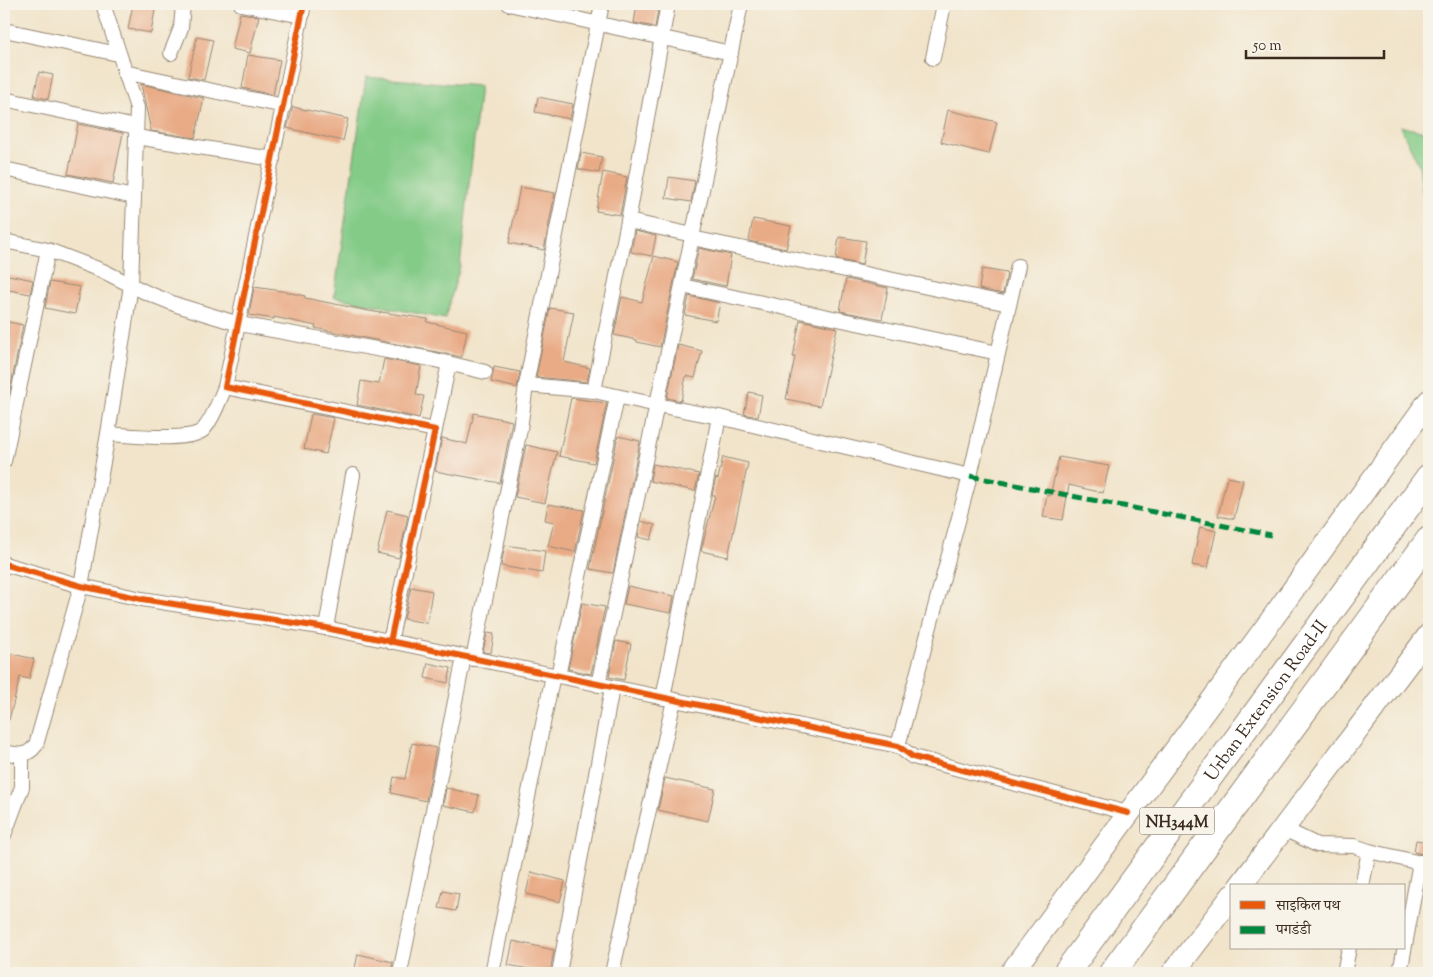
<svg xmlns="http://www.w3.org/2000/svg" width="1433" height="977" viewBox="0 0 1433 977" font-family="'Sorts Mill Goudy','Noto Serif Devanagari',serif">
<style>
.green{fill:#83cb87;stroke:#5f7a52}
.building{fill:#e9ab86}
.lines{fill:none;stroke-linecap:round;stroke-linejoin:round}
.street-casing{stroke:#968774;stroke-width:16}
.primary-casing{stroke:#968774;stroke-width:24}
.highway-casing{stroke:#968774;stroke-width:28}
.street{stroke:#fff;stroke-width:14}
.primary{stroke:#fff;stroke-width:22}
.highway{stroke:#fff;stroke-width:26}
.quiet{stroke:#00873e;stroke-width:5;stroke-dasharray:10 5;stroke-linecap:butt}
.cycleway-casing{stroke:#f7f3e8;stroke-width:9}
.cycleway{stroke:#e8590c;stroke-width:6}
.labels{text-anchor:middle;stroke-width:4;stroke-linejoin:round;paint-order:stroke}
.shield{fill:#f7f3e8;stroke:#73665b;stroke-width:1}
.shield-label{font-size:16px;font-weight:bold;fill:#3b2a1e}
.street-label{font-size:18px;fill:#3b2a1e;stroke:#f7f3e8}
</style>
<rect width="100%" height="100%" fill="#f7f3e8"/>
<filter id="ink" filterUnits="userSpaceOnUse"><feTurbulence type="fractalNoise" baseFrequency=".02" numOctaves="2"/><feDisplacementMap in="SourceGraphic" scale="10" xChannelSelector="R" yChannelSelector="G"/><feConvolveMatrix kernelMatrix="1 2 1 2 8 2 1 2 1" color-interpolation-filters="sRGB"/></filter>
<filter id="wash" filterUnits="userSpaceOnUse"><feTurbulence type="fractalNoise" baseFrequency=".0096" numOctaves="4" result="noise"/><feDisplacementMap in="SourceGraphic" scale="20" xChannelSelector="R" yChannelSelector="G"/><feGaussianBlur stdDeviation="1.12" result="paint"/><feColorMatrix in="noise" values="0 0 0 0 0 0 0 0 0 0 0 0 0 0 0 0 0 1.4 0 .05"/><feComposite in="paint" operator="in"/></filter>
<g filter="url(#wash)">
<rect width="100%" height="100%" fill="#f1e4ca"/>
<g class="green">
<polygon points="366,77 480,86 460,266 445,319 334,297"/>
<polygon points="1400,126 1429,133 1429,214 1423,195 1419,165"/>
</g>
<g id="blocks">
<g class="building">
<polygon points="133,4 156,4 151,33 128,29"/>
<polygon points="637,4 659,4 655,27 634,23"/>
<polygon points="240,13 259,16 250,53 232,49"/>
<polygon points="197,37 213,40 204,80 188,77"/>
<polygon points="248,55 280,60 273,95 242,88"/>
<polygon points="39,72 53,75 48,99 34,96"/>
<polygon points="141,84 204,98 195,138 151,131"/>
<polygon points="538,97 573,104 570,119 535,112"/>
<polygon points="293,107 348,119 343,141 287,128"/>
<polygon points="948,110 997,122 989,154 941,142"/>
<polygon points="78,124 123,133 113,183 68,174"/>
<polygon points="581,153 602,157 599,173 578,169"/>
<polygon points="603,172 627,177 620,215 596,211"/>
<polygon points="669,177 695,181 691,202 666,198"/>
<polygon points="520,187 555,193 544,250 509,243"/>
<polygon points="753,219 791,226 786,249 749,241"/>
<polygon points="635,231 656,236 652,256 631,252"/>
<polygon points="839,237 866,241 862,265 836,259"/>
<polygon points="699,248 731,255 726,286 692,279"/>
<polygon points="654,256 678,262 660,347 637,342 637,340 614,335 622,297 642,302"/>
<polygon points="982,269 1007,273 1003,294 979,289"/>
<polygon points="4,274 33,280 30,294 4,289"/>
<polygon points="846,279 888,288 882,319 840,311"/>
<polygon points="50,282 80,287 75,314 45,308"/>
<polygon points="254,287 282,291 305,296 305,298 380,313 381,312 428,319 427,322 467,331 462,357 315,328 316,326 274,317 274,319 249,315"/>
<polygon points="689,296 720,303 716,321 685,315"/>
<polygon points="550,308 574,312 564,362 590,368 587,382 536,377"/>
<polygon points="800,320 837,328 820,406 786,399 795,357 793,357"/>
<polygon points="4,321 23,325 9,395 4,394"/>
<polygon points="678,345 702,351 695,378 686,376 681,401 667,398"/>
<polygon points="384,359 421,366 416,395 424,396 419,418 357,405 361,381 379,384"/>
<polygon points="494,367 520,372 517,388 491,382"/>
<polygon points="749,392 762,395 758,417 744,414"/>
<polygon points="571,398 607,403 594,463 559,456"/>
<polygon points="474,413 512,421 500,483 435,471 442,438 467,444"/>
<polygon points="311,414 334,418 326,454 304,449"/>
<polygon points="618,436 640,441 613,573 590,569"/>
<polygon points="526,445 557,452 545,503 515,497"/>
<polygon points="723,457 748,463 728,557 701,551 715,495 712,495 716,478 718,479"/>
<polygon points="1059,457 1109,466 1103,493 1069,485 1063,520 1043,517 1047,495 1050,496"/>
<polygon points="653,464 699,474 695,491 650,481"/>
<polygon points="1227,477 1243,480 1234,519 1218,516"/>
<polygon points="548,504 584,510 575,552 548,546 554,522 545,520"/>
<polygon points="387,510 408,515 399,558 377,553"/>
<polygon points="641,521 655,525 651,540 638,537"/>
<polygon points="1200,527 1216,531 1208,568 1192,565"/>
<polygon points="505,545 545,551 542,573 501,566"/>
<polygon points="628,586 674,596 671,613 624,604"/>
<polygon points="411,587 432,591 427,623 404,619"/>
<polygon points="582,603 605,607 591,674 568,669"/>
<polygon points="487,633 494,634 491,653 483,652"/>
<polygon points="616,641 631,644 624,680 609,677"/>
<polygon points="4,652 34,659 29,679 20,677 9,720 4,719"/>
<polygon points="428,663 451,668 448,683 425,678"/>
<polygon points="412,743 436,748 426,801 391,793 394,777 405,779"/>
<polygon points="665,778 715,789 708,821 658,810"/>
<polygon points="446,788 479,795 475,812 443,805"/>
<polygon points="1416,840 1429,842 1429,856 1414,852"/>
<polygon points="531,872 565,881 560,902 526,894"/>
<polygon points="443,891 459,894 456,911 439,908"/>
<polygon points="513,941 554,950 550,973 508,965"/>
<polygon points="358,954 393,962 391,973 354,973"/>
</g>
</g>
</g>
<g filter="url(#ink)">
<use href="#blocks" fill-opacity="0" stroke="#968774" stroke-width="1"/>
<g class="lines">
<g class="street-casing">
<g id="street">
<polyline points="241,4 302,16"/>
<polyline points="304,4 225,387 435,430 390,642"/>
<polyline points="509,4 731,53"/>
<polyline points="4,30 118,54"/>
<polyline points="171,53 181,28 183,4"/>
<polyline points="933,58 944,4"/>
<polyline points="124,72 284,106"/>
<polyline points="4,99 136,127"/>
<polyline points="136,137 273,159"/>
<polyline points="4,169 134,197"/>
<polyline points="628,221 693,235"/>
<polyline points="692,238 1009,304"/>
<polyline points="4,241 48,250 103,271 145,292 177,305 239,324 431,359 485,372"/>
<polyline points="682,286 998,353"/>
<polyline points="526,385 594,391 657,405 719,417 970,476"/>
<polyline points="594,391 628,221 668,4"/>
<polyline points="435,430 449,363"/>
<path d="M 108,434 C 127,435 192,443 204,429 C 214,417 219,401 225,387"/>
<polyline points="4,461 48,250"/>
<polyline points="4,564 81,586 142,599 326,628 898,746 913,757 1128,813"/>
<polyline points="326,628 353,475"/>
<polyline points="473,659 520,429 526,385 602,4"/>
<polyline points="558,676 617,397"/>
<polyline points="598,685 741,4"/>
<polyline points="663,698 719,417"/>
<polyline points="898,746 970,476 1018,266"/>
<path d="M 4,752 C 18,755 26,758 36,745 L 81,586 L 108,434 L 131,285 L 137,108 L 103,4"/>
<polyline points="1284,829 1317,845 1354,846 1369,851 1429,865"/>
<polyline points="4,835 22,787 22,755"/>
<polyline points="1362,886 1369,851"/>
<polyline points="400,973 464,657"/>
<polyline points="492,973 553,675"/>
<polyline points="559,973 612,688"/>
<polyline points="612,973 674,700"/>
<polyline points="1344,973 1349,948"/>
<polyline points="1400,973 1420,862"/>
</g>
</g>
<g class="primary-casing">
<g id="primary">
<polyline points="1240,886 1429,635"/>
<polyline points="1011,973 1272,619 1429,401"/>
<polyline points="1173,973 1232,896"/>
</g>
</g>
<g class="highway-casing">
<g id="highway">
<path id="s1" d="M 1066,973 L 1429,477"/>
<polyline points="1112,973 1429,540"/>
</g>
</g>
<use href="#street" class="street"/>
<use href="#primary" class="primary"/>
<use href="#highway" class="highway"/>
<polyline class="quiet" points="970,476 1271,535"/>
<g class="cycleway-casing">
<g id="cycleway">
<polyline points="304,4 225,387 435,430 390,642"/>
<polyline points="4,564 81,586 142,599 326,628 898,746 913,757 1128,813"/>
</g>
</g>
<use href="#cycleway" class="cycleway"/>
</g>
</g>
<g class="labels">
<rect class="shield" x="1139.5" y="807.5" width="75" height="27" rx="4"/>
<g class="shield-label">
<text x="1177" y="827">NH344M</text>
</g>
<g class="street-label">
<text dy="6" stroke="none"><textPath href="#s1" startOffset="338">Urban Extension Road-II</textPath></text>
</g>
</g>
<rect width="1433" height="977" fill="none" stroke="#f7f3e8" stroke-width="20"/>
<rect x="1230" y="884" width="175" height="65" fill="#f7f3e8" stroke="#aca397"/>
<rect x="1240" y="901" width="25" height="8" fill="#e8590c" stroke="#aca397"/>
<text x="1276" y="910" font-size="15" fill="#3b2a1e">साइकिल पथ</text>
<rect x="1240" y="926" width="25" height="8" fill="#00873e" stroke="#aca397"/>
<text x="1276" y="934" font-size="15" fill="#3b2a1e">पगडंडी</text>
<path d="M1246 50v8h138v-8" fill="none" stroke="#3b2a1e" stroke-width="2.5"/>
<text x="1253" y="50" font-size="15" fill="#3b2a1e" stroke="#f7f3e8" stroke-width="4" paint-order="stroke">50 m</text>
</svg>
